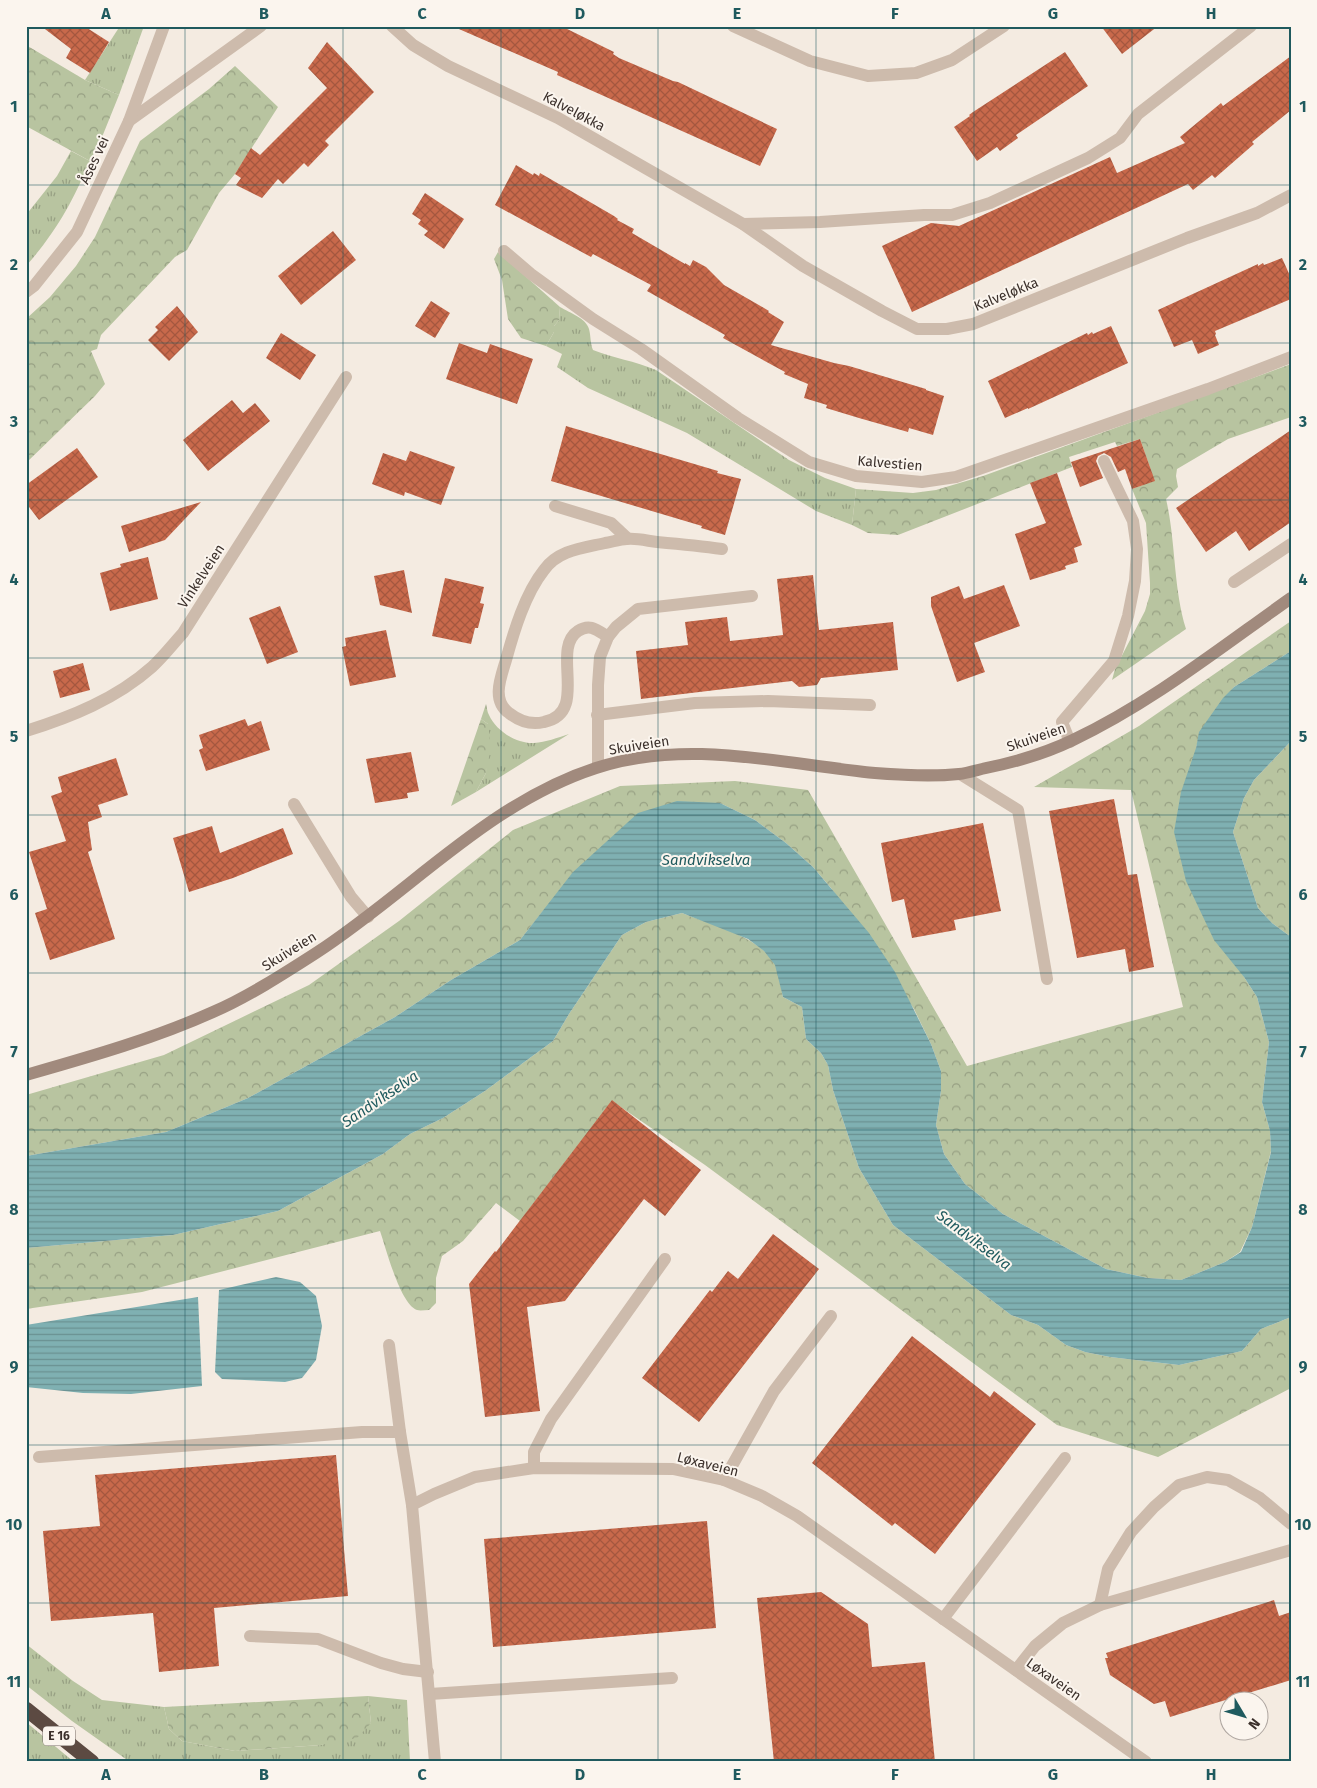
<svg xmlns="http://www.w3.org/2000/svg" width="1317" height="1788" viewBox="0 0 1317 1788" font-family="'Fira Sans',sans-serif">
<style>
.grass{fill:url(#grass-tufts)}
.forest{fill:url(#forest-crowns)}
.water{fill:url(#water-rules)}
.building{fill:url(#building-cross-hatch)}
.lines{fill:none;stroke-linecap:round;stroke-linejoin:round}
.lane{stroke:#cdbbac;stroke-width:12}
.street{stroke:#cdbbac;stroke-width:12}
.secondary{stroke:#a18a7d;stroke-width:12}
.highway{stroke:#5c4a42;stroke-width:15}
.grid{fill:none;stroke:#1f5a5e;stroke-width:1;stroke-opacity:0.55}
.labels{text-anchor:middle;stroke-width:4;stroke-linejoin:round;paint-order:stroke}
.shield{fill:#fbf5ee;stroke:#756b66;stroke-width:1}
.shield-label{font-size:12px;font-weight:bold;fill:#3b302b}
.street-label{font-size:14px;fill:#3b302b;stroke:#fbf5ee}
.water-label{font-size:15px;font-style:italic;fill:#1f5a5e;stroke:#fbf5ee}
.neatline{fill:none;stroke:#1f5a5e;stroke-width:2}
.grid-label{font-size:16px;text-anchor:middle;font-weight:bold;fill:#1f5a5e}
</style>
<defs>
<pattern id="grass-tufts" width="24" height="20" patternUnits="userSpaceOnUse" patternTransform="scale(1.25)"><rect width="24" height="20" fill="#b8c4a0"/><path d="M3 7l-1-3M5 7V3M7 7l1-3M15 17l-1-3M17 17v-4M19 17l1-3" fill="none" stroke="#97a083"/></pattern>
<pattern id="forest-crowns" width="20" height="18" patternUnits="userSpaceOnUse" patternTransform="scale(1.25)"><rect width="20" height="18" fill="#b8c4a0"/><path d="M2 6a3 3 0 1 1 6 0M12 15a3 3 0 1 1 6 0" fill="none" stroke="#97a083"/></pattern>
<pattern id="water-rules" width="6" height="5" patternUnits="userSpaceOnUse" patternTransform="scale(1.25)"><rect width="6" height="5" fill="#7fb0b2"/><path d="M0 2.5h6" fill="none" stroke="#699091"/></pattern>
<pattern id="building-cross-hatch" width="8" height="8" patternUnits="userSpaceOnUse" patternTransform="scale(1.25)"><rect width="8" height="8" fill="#c8694b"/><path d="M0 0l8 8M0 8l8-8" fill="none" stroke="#a4573f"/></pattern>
</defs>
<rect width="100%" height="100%" fill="#f4ebe1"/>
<g class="grass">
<polygon points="120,26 144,26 119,95 85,80"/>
<path d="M 71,151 L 90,161 C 72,203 56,232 26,266 L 26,215 L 57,176 Z"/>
<path d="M 560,307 C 570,313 586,318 589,329 C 591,336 590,343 593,350 C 613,358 635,361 656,370 L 789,460 L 825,478 L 856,489 L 852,525 L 816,511 L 687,433 L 588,388 L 557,367 L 562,354 L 546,346 L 554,332 L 554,326 L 559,320 Z"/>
<path d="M 486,704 C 487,707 487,712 489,715 C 496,731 517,744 534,743 C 546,742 557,738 569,734 L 476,792 L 486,773 L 488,724 L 481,719 Z"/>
<polygon points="26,1644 73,1681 102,1700 164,1707 169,1729 182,1741 235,1751 321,1745 371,1723 368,1696 407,1700 410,1762 130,1762 72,1721 26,1685"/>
<polygon points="26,1722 74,1762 26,1762"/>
</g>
<g class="forest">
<polygon points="26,45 85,80 119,95 100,142 90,161 26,126"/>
<polygon points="235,66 278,107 235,174 219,193 187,250 175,257 101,335 97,349 91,351 105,384 95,396 26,463 26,319 50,297 76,266 95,237 140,141 209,89"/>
<polygon points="498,252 560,307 559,320 554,326 554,332 546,346 521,338 508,319 502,280 494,259"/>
<path d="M 1291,364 L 1291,417 L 1228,439 L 1177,469 L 1176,476 L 1178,487 L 1166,499 C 1176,542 1173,587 1186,629 L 1112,680 L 1115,669 L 1145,611 L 1150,594 L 1150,583 L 1146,523 L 1132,489 L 1143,485 L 1141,477 L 1152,473 L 1140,439 L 1117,446 L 1115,442 L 1069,457 L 1072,467 L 898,535 L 868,533 L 852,525 L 856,489 L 913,493 L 936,490 L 983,476 Z"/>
<polygon points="1291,621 1291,651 1234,687 1200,732 1196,748 1244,977 1257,997 1269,1042 1262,1102 1270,1131 1271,1151 1252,1227 1240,1252 1225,1262 1181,1280 1148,1278 1106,1269 1003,1214 965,1184 944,1154 936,1125 941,1091 941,1071 931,1044 914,1009 831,888 813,867 786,843 755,820 720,803 543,911 520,940 451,980 395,1017 248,1098 166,1132 26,1156 26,1095 164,1055 309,985 399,921 513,830 620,786 735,781 808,790 967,1066 1183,1007 1131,790 1034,787 1139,726"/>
<polygon points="481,719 488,724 491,747 486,773 476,792 451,806"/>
<polygon points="1291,741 1291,937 1272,923 1258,908 1233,832 1244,798 1254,780"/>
<path d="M 682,913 C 710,924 762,937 776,966 C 780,975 781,987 783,997 L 802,1007 L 806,1039 L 821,1053 L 828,1065 L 833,1090 L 859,1168 L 893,1225 L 1011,1315 L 1038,1325 L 1066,1345 L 1085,1352 L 1110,1357 L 1179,1365 L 1242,1351 L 1261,1329 L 1291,1317 L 1291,1388 L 1158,1457 L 1057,1425 L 705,1165 L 612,1101 L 520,1221 L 496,1203 L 463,1241 L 442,1256 L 436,1278 L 436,1303 L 429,1310 C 425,1310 420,1311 417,1310 C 400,1304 386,1248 380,1231 L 142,1292 L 26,1309 L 26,1248 L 173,1235 L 278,1211 L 383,1154 L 410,1134 L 443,1118 L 485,1091 L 553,1041 L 569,1014 L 622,935 L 646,922 Z"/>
<polygon points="368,1696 371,1723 357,1738 321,1745 235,1751 182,1741 169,1729 164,1707"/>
</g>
<g class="water">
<polygon points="1291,651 1291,741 1254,780 1244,798 1233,832 1258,908 1272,923 1291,937 1291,1317 1261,1329 1242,1351 1179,1365 1110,1357 1085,1352 1066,1345 1038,1325 1011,1315 893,1225 859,1168 833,1090 828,1065 821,1053 806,1039 802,1007 783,997 775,965 764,951 748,939 682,913 646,922 622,935 569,1014 553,1041 485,1091 443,1118 410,1134 383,1154 278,1211 173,1235 26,1248 26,1156 166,1132 248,1098 395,1017 451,980 520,940 573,872 638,813 677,801 720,803 755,820 786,843 813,867 869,933 895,972 931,1044 941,1071 941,1091 936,1125 944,1154 965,1184 1003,1214 1106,1269 1148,1278 1181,1280 1225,1262 1241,1252 1252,1227 1271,1152 1270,1131 1262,1102 1269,1042 1257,997 1244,977 1214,940 1186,881 1174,832 1181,792 1196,748 1199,732 1223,698 1234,687"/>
<polygon points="276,1277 300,1282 316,1296 322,1326 316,1360 302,1378 285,1382 222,1379 215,1372 219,1290"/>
<polygon points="198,1297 202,1386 131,1394 83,1393 26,1387 26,1325"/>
</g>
<g class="building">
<polygon points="41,26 84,26 109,42 90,73 66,58 71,49"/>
<polygon points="452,26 561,26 614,52 613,54 619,58 673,81 678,82 777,129 760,166 557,75 558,72"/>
<polygon points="1101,26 1158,26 1122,54"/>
<polygon points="327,42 374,92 325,141 329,145 308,167 304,163 283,184 278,179 262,198 236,185 241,178 235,174 251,148 260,155 327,88 308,68"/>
<polygon points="1065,52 1088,86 1016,135 1018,138 1000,151 997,147 977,161 954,127 970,116 969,115 973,112"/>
<polygon points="1291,56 1291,110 1252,142 1254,144 1215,178 1212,175 1193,190 1188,184 912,312 882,246 931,223 959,226 1110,157 1117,173 1185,143 1180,137 1221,103 1223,106"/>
<polygon points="516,165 533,175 534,173 539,176 540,173 614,216 618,219 617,220 634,229 632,233 685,264 685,263 690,266 693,260 706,267 724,285 764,308 769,311 768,312 784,322 771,345 834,363 849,366 926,389 926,390 944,396 933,435 909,428 908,432 859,418 826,408 827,405 804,398 808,384 784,374 785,372 723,338 725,335 647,291 651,285 593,254 591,257 495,205"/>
<polygon points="425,193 464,219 444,249 424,235 428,231 418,224 421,220 412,214"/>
<polygon points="333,231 356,260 301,305 278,276"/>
<polygon points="1282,258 1291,278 1291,299 1215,331 1216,334 1215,335 1219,345 1198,354 1192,340 1174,347 1158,310 1258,264 1258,266 1263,263 1264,265"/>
<polygon points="431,301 450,313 435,338 415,326"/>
<polygon points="177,306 198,332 169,361 148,340 158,330 155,327"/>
<polygon points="1111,326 1128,363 1028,409 1028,408 1005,418 988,381 1087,333 1088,335 1092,332 1093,334"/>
<polygon points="281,333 316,355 300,380 266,358"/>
<polygon points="459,343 487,353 490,344 533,359 517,404 446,379"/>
<polygon points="232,400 243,413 255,403 270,421 208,471 183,440"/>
<polygon points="566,426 718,471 717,473 741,479 725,535 701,528 702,526 551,481"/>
<polygon points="1291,430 1291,522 1249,551 1236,531 1206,552 1176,508"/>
<polygon points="1140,439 1155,481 1132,489 1125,469 1118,472 1111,457 1104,453 1098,456 1096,461 1103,478 1080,487 1071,462"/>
<polygon points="77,448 98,477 39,520 26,503 26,485"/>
<polygon points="410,451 455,467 441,505 405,492 404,496 372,484 383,453 406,461"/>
<polygon points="1057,473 1082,545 1074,548 1078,562 1065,566 1066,569 1030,580 1015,534 1046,523 1030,483"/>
<polygon points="201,502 165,540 129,552 121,526"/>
<polygon points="148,557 158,599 110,611 100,573 121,567 120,564"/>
<polygon points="404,570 412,613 380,605 374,576"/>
<polygon points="813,575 819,630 893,622 898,670 821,678 817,685 799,687 792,681 641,699 636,651 688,645 685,622 727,617 730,641 783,635 777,579"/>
<polygon points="445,578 484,587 480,603 484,604 478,628 475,628 471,644 432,636"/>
<polygon points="1004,585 1020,626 974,643 985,672 957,682 931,606 931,597 959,586 964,599"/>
<polygon points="280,606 298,652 267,664 249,618"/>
<polygon points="386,630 396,677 350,686 342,647 346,646 345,638"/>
<polygon points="83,663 90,690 60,698 53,671"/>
<polygon points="245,719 248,726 261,721 270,750 206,771 199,750 203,748 199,735"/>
<polygon points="411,752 419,791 407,793 408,798 375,803 366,759"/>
<polygon points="116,758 128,795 98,805 102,817 88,822 92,850 88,852 115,939 50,960 35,913 47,909 29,852 66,841 51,796 62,792 58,777"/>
<polygon points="1114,799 1128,875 1137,874 1154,967 1129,972 1125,949 1077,958 1049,811"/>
<polygon points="983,823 1001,911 954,920 956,930 912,938 904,899 892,902 881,843"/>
<polygon points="212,826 220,853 283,828 293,854 233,878 189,892 173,838"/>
<polygon points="612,1100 701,1170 665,1216 644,1199 565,1301 527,1307 540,1411 485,1417 469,1284 495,1251 496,1252"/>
<polygon points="773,1234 819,1269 699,1422 642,1378 710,1290 712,1292 728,1271 738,1279"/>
<polygon points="912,1336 990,1397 994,1391 1036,1424 935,1554 895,1523 892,1526 812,1463"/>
<polygon points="336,1455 348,1596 214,1608 219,1666 159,1672 153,1613 51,1621 43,1531 100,1526 95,1475"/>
<polygon points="707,1521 716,1628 493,1647 484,1539"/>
<polygon points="821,1592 868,1624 872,1667 925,1662 935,1762 774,1762 757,1598"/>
<polygon points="1274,1600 1279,1616 1291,1612 1291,1680 1170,1717 1165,1701 1154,1704 1110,1675 1105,1658 1108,1658 1106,1653"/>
</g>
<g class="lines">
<g class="lane">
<polyline points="555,506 611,523 627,538"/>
<polyline points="1234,582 1291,544"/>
<path d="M 608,637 C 597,630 590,623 578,631 C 550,649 590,713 544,722 C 531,725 519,721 509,713 C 491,700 501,677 506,660 C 514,631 525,594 544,570 C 558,550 583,548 605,543 C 612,542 620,539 627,539 C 637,538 648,541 657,542 C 679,544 700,546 722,549"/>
<polyline points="597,715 695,703 768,701 870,705"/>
<polyline points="1070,742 1062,722 1114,661 1128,616 1135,581 1137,549 1133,521 1104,461"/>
<polyline points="598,767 598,685 600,657 608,637 616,627 638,609 752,596"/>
<polyline points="960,774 1018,810 1047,979"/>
<polyline points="294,804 351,897 368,917"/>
<polyline points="389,1345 400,1432"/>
<polyline points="39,1457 362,1432 400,1432 412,1505"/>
<polyline points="534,1468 534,1452 551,1419 665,1259"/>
<polyline points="724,1480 774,1391 831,1316"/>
<polyline points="1100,1605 1108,1569 1131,1532 1154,1507 1179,1485 1207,1477 1228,1480 1260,1498 1291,1524"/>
<polyline points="943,1619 1065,1458"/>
<polyline points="250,1636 318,1639 381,1663 403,1669 428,1672"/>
<polyline points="1016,1670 1035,1646 1063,1623 1100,1605 1291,1550"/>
<polyline points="430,1694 672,1678"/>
</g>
<g class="street">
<polyline points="392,26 413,45 448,66 558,118 743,224 803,266 882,311 917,329 947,329 973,324 1187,238 1257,213 1291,195"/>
<polyline points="733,26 810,61 868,76 916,73 952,60 1004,26"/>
<polyline points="129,121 261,26"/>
<polyline points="743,224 820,222 924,215 952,215 990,203 1088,158 1120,138 1138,114 1251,26"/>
<polyline points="504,251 531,274 593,319 641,349 738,418 809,462 856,476 922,482 956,477 1208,389 1291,357"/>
<polyline points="26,292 34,286 77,232 129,121 164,26"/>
<path d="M 26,731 C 71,717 116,699 152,667 C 163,657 173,644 183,633 L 346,377"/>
<polyline points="435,1762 412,1505 434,1494 475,1477 534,1468 673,1469 724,1480 762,1496 797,1516 1146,1762"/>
</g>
<path class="secondary" d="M 26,1075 C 89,1057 153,1039 213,1012 C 246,998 285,973 316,953 C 410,892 488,803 596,768 C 688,738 781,764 875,773 C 902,775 931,777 959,774 C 968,773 977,770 986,768 C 1016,762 1046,753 1073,740 C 1151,703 1220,648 1291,598"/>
<polyline class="highway" points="26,1709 92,1762"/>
</g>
<path class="grid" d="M 185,26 L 185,1762M 343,26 L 343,1762M 501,26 L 501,1762M 658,26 L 658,1762M 816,26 L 816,1762M 974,26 L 974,1762M 1132,26 L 1132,1762M 26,185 L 1291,185M 26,343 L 1291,343M 26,500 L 1291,500M 26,658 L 1291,658M 26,815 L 1291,815M 26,973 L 1291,973M 26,1130 L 1291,1130M 26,1288 L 1291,1288M 26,1445 L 1291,1445M 26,1603 L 1291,1603"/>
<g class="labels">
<rect class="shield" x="43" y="1726.5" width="32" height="19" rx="4"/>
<g class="shield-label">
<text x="59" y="1740">E 16</text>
</g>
<g class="street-label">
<text transform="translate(574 111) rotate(28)" y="5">Kalveløkka</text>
<text transform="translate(94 160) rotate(-65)" y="5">Åses vei</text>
<text transform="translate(1006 294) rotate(-22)" y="5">Kalveløkka</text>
<text transform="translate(890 463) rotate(5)" y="5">Kalvestien</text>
<text transform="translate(201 576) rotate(-57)" y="5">Vinkelveien</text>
<text transform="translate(1036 737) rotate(-19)" y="5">Skuiveien</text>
<text transform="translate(639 745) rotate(-9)" y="5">Skuiveien</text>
<text transform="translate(289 951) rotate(-32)" y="5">Skuiveien</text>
<text transform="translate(708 1464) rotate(14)" y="5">Løxaveien</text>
<text transform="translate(1054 1679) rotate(35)" y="5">Løxaveien</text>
</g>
<g class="water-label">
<text x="706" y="865">Sandvikselva</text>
<text transform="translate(380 1099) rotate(-34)" y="5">Sandvikselva</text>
<text transform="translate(974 1240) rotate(37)" y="5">Sandvikselva</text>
</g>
</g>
<rect width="1317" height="1788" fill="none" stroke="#fbf5ee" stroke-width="55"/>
<g transform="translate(1244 1716) rotate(128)"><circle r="24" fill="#fbf5ee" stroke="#aea6a0"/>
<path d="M0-4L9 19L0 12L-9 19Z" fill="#1f5a5e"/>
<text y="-8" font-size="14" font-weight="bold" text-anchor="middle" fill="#3b302b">N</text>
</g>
<rect x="28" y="28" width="1262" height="1732" class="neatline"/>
<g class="grid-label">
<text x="106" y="19">A</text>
<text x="264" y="19">B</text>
<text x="422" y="19">C</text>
<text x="580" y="19">D</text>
<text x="737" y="19">E</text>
<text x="895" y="19">F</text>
<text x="1053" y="19">G</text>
<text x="1211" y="19">H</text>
<text x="14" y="112">1</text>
<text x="1303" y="112">1</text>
<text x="14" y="270">2</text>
<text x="1303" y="270">2</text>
<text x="14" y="427">3</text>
<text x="1303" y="427">3</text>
<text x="14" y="585">4</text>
<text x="1303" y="585">4</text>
<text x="14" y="742">5</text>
<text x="1303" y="742">5</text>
<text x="14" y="900">6</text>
<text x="1303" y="900">6</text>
<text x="14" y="1057">7</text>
<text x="1303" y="1057">7</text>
<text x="14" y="1215">8</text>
<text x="1303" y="1215">8</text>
<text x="14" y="1372">9</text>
<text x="1303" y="1372">9</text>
<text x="14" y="1530">10</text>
<text x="1303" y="1530">10</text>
<text x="14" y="1687">11</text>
<text x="1303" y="1687">11</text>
<text x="106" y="1780">A</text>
<text x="264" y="1780">B</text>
<text x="422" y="1780">C</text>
<text x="580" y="1780">D</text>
<text x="737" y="1780">E</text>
<text x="895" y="1780">F</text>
<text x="1053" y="1780">G</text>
<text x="1211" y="1780">H</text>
</g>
</svg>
